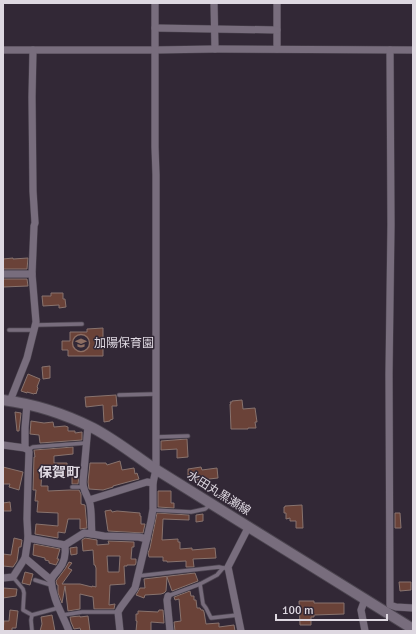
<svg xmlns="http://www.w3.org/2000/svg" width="416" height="634" viewBox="0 0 416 634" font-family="Signika,'Noto Sans JP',sans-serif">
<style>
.building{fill:#6a4238;stroke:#88736e;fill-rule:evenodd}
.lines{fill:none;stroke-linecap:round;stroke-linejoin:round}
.lane-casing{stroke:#4c4550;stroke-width:5}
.street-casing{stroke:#4c4550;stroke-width:8}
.secondary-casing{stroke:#4c4550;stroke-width:12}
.lane{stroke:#786d7d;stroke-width:3.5}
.street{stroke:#786d7d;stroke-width:7}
.secondary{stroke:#786d7d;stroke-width:10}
.labels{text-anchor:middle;stroke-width:3;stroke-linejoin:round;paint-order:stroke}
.poi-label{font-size:12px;fill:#ded8e1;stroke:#322836;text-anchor:start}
.street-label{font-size:12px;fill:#ded8e1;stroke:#322836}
.quarter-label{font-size:14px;font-weight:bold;fill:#ded8e1;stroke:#322836}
</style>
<rect width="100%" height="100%" fill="#322836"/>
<g class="building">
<polygon points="13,258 13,259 28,258 27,269 3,269 3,259"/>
<polygon points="3,279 27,279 28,286 3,287"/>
<polygon points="51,293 63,293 63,299 65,299 66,307 59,308 59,305 43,306 42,296 51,296"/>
<polygon points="103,328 103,356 68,356 68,350 62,350 62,341 70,341 70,332 87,332 87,329"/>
<polygon points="50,366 50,378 43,379 42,367"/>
<polygon points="28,374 40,379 37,387 38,388 36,394 35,393 34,394 27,392 27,393 21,391"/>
<polygon points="116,395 117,406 112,406 113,419 110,420 110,421 104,422 103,405 86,407 85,397"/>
<polygon points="242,400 243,409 255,408 257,422 255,422 256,428 248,428 248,429 231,429 230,404 231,404 230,402 232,402 232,401"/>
<polygon points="15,412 21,413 19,431 17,431"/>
<polygon points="31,421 44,423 53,422 54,427 65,426 68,427 68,431 75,431 75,433 82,432 82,440 40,443 39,435 30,434"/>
<polygon points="187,439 188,457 177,458 177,449 161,450 161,441"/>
<polygon points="73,447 73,454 54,456 54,463 67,463 68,476 60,477 59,469 42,471 41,486 48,486 48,491 70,490 79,490 81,494 81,504 85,505 87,528 80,529 80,519 68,519 67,524 65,533 58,532 58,538 35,534 36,524 58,526 58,513 37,512 38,501 35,501 36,490 33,490 34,457 35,457 34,450"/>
<polygon points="120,461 122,470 134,468 135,474 137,473 139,479 113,486 113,487 103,490 89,489 88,482 90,463 106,463 107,465"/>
<polygon points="3,467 23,472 19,490 9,487 10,484 3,484"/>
<polygon points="201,467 202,470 217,468 218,478 209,479 210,485 201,486 201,479 197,480 196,475 188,476 188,469"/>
<polygon points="72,476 79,476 78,484 72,484"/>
<polygon points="158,491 171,491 171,503 174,503 174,508 158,507"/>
<polygon points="10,502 11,511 3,511 3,503"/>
<polygon points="302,505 303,528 296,528 296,521 290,521 290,518 286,519 286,513 284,513 284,507 285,507 285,506"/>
<polygon points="111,510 112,512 117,511 140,513 140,516 141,516 141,524 145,524 143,533 108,531 105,511"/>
<polygon points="157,513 189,515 189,520 163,519 162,540 178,539 178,542 180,542 180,549 192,548 192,550 215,548 216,558 193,559 194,567 186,567 186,561 167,562 167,561 163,561 163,557 149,557 148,553 150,548"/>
<polygon points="395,513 400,513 401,528 395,528"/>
<polygon points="203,514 203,521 196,522 196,515"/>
<polygon points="14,538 22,540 21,547 19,547 17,561 13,567 3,566 3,554 11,555"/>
<path d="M 85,538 L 97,540 L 97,545 L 109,544 L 108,541 L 134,542 L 134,547 L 132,547 L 131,559 L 136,559 L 136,563 L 135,565 L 127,565 L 127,566 L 124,566 L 125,584 L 110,585 L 109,605 L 115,604 L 114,609 L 94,609 L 93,597 L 80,594 L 80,609 L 68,611 L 65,586 L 62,603 L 58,593 L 58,585 L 57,585 L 56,581 L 65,569 L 69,562 L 72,563 L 68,568 L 72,570 L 62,584 L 80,584 L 92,587 L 92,586 L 96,587 L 96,568 L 95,565 L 94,565 L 93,550 L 83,551 L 82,540 ZM 107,556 L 120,556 L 119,572 L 108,572 Z"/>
<polygon points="34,544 60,549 57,559 59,559 56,565 49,563 49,561 45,560 45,558 33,555"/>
<polygon points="77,547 77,554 71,555 70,548"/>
<polygon points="25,572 33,574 30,585 22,583"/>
<polygon points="195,573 198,581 172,591 167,577 166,591 164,593 161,594 145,595 144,598 136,595 140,588 145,588 144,579"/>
<polygon points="399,582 411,582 411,590 400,591"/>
<polygon points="3,588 17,589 16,596 3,598"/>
<polygon points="190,591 191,596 194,596 194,600 196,600 197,608 200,608 201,610 203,610 204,612 206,624 219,623 219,627 234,625 235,631 175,631 174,622 181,621 179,599 175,600 174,597"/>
<polygon points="299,601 314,601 314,603 344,603 344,614 314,615 314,617 311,617 311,625 300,625"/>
<polygon points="10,610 18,611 16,628 12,628 12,631 3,631 4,621 9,621"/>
<polygon points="159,610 163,610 164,623 151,622 151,631 136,631 137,621 136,621 136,614 138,614 138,611 158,612"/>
<polygon points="52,615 55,631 40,631 42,624 41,617"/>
<polygon points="80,616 80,617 88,616 90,631 81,631 80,628 74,629 71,622 70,617"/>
</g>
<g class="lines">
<g class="lane-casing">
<g id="lane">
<polyline points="36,325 82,324"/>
<polyline points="9,330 34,330"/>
<polyline points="119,395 156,394"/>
<polyline points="156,437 188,436"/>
<polyline points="28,450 33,447 86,443"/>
<polyline points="72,487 83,487"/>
<polyline points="153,510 191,512 205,509 211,504"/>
<polyline points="138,576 219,567 223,568"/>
<polyline points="13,577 23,589 24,593 23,610 32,615 58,608"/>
<polyline points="35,580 51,585"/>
<polyline points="200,584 203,604 206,608 211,618 238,615"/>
<polyline points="168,596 200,584 217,575 223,568 225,568"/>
<polyline points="32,615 31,620 32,631"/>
<polyline points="63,615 82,612 118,612"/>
</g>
</g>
<g class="street-casing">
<g id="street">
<polyline points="214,3 215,49"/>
<polyline points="277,3 277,49"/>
<polyline points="155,28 277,30"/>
<polyline points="3,50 155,50 215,49 413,50"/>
<polyline points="390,50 391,225 389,374 390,605 396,607 413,608"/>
<polyline points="3,274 32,274"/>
<polyline points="10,401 27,358 36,322 32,274 34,226 35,223 33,191 32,97 33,50"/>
<path d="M 88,426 L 83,482 C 83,492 88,495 90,504 C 92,513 91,524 92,534"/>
<polyline points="3,445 25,448"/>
<polyline points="89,500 147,482 153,483"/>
<polyline points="28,538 65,545 84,533 92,534 104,536 139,537 147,539"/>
<path d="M 25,558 L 51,580 C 53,600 62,613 69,631"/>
<polyline points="3,578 13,577 25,558 28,538 27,519 28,479 29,452 28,450 25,448 25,428 27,404"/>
<path d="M 51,580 C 53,575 56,573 59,569 C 65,562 66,554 65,545"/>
<polyline points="168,596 167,600 170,631"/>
<polyline points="365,599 361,610 365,631"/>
<polyline points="120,631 118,612 121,607 135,588 151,521 153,509 153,483 156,469 156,175 155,147 155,3"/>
<polyline points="241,631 228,567 249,526"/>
</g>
</g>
<g class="secondary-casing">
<path id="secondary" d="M 3,400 C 34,404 65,414 93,428 C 114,439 133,454 152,467 L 413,629"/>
</g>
<use href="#lane" class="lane"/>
<use href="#street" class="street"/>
<use href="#secondary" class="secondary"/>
</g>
<defs>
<g id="school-ring" transform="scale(0.9)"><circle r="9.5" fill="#322836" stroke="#8d6e63" stroke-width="1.5"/><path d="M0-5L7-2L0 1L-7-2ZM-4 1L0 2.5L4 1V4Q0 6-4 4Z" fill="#8d6e63"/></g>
</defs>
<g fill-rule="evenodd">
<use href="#school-ring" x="81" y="343"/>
</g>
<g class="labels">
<g class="poi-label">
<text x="94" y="347">加陽保育園</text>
</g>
<g class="street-label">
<text transform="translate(219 493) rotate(32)" y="4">水田丸黒瀬線</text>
</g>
<g class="quarter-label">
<text x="59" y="477">保賀町</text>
</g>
</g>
<rect width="416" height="634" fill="none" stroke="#ded8e1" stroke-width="8"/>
<path d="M276 614v6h111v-6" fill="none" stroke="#ded8e1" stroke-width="2"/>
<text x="282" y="614" font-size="12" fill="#ded8e1" stroke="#322836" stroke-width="3" paint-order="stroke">100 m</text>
</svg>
